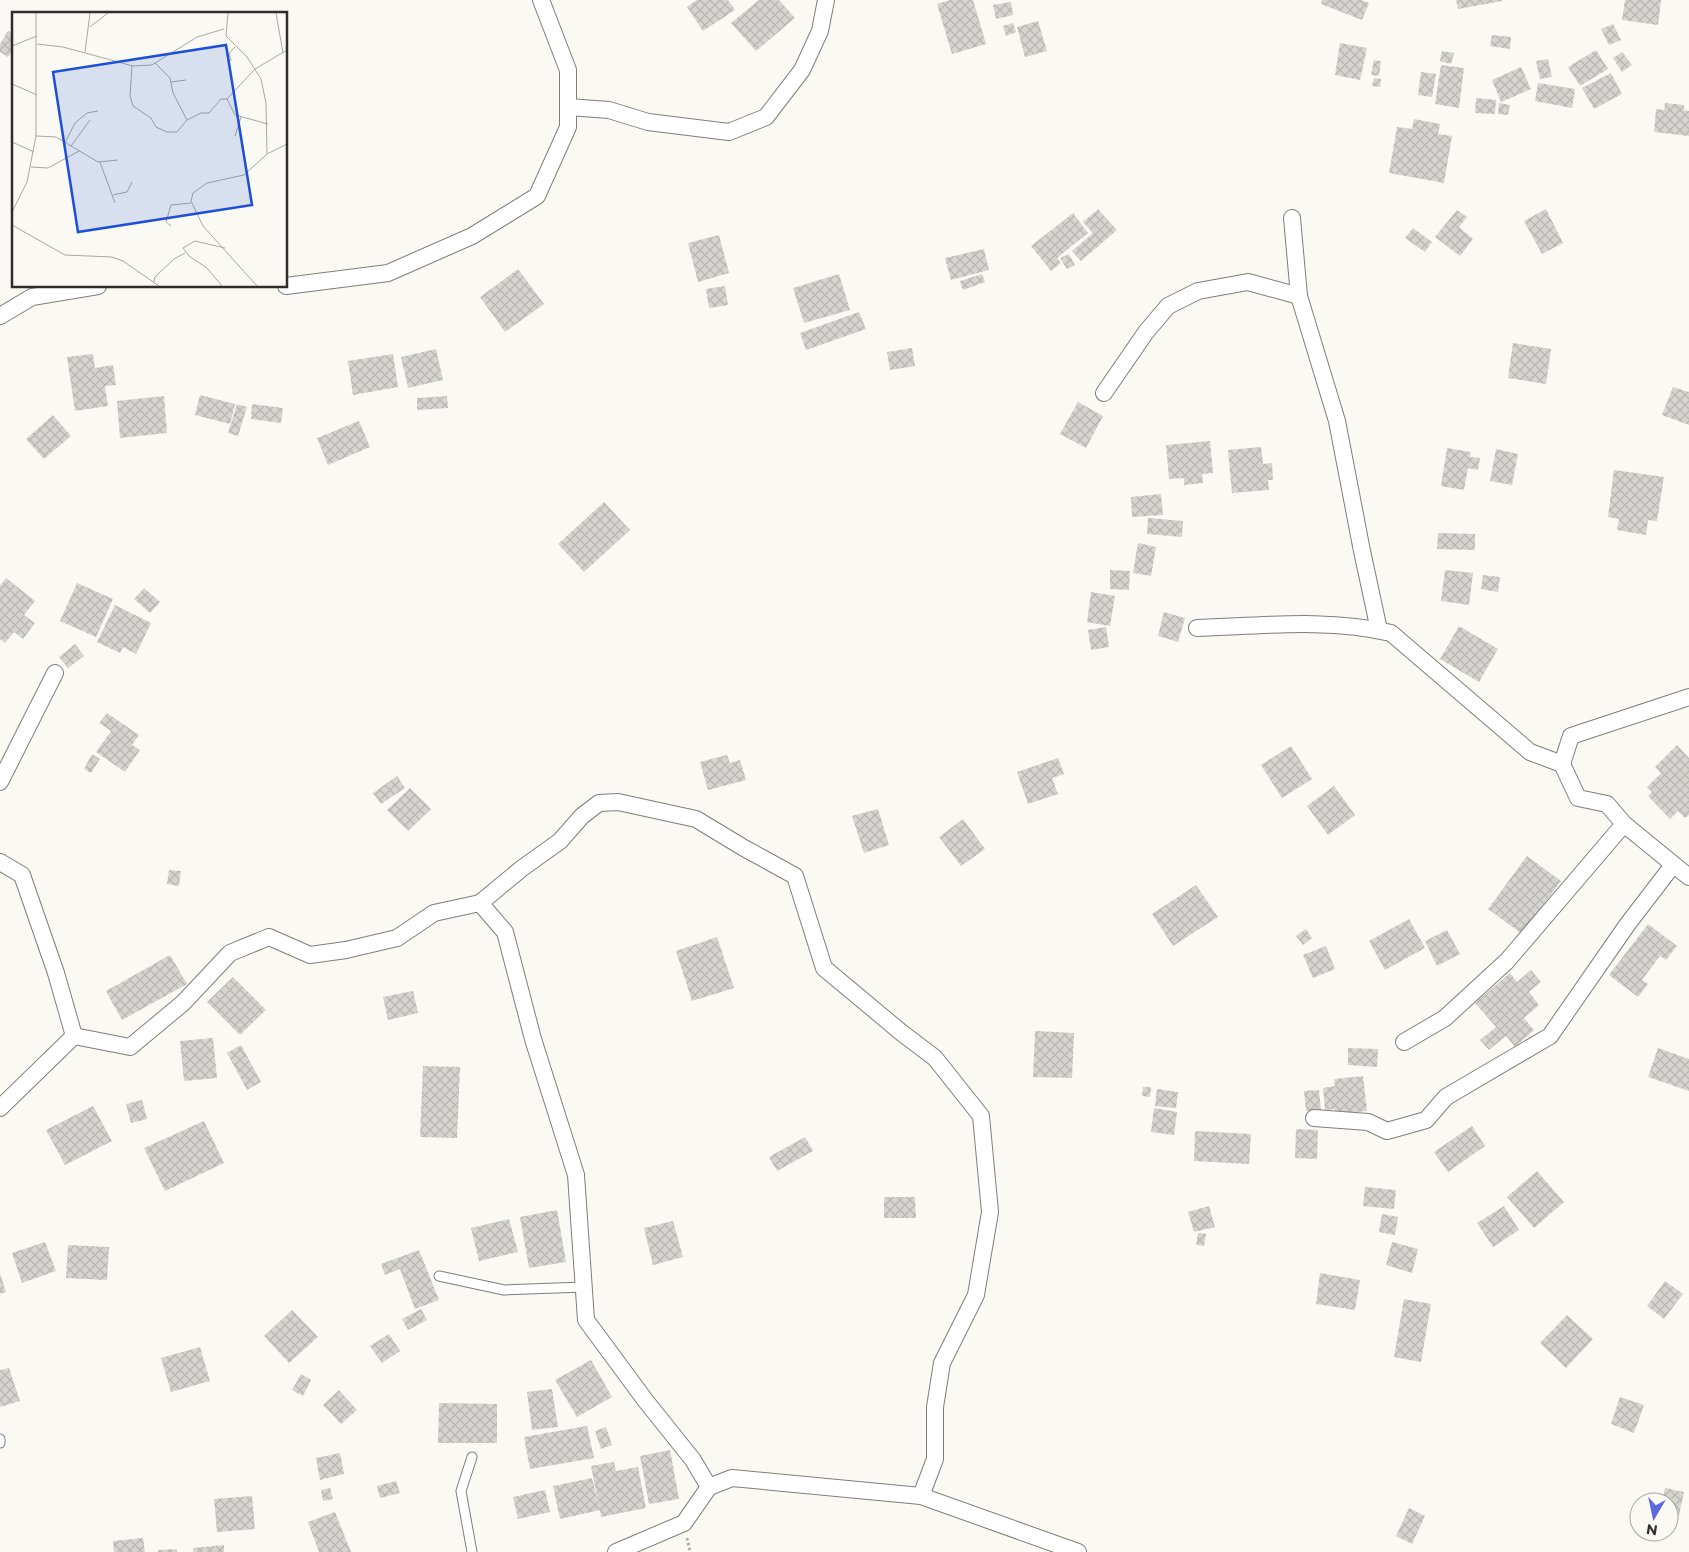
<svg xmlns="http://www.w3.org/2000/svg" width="1689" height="1552" viewBox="0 0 1689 1552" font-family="Montserrat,sans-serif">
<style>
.building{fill:url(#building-cross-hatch)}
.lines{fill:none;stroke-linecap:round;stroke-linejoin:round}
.lane-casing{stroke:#7f7e7a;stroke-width:11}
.street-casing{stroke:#7f7e7a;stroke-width:18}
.path{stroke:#afaeaa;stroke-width:3;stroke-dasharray:2.5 2.5;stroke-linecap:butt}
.lane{stroke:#fff;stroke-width:9}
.street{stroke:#fff;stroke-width:16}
.inset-road{fill:none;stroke:#a9a8a4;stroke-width:1}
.view{fill:#1d4ed8;fill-opacity:0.15;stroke:#1d4ed8;stroke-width:2.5}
.inset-edge{fill:none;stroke:#2f2e2c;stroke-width:2.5}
</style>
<defs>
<pattern id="building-cross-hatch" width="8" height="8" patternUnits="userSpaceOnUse" patternTransform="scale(1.25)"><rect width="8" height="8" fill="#d5d4cf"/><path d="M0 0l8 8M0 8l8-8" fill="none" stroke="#b7b6b2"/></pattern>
</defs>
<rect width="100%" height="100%" fill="#faf9f4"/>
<g class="building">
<polygon points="697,0 728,0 735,10 703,31 687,7"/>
<polygon points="759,0 779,0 795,18 756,51 731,23"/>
<polygon points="950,0 973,0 986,44 952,54 937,4"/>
<polygon points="1322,0 1361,0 1369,3 1362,20 1321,4"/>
<polygon points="1456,0 1502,0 1502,1 1458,9"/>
<polygon points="1625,0 1661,0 1658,25 1622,20"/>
<polygon points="1011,2 1013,15 996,19 993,5"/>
<polygon points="1038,21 1047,51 1025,57 1017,27"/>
<polygon points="1013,23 1016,32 1006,36 1003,26"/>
<polygon points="1613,24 1621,40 1609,45 1601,29"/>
<polygon points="8,31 14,34 14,48 8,57 0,52 0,44"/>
<polygon points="1492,35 1511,37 1510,49 1490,46"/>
<polygon points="1340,43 1367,48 1360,80 1335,75"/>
<polygon points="1596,50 1608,69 1580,86 1568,67"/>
<polygon points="1442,51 1454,53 1451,64 1440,61"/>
<polygon points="1622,52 1632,65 1622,72 1613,58"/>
<polygon points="1548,59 1552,77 1540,79 1536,61"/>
<polygon points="1374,60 1381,61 1379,76 1371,75"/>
<polygon points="1441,65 1464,68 1459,108 1435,104"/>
<polygon points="1521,67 1531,89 1501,102 1492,80"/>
<polygon points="1421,72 1436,74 1432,97 1418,95"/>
<polygon points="1611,73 1622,94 1594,109 1582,88"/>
<polygon points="1374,78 1381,79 1380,87 1372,86"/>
<polygon points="1538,83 1575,89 1572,108 1535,101"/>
<polygon points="1476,98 1496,100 1495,114 1475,113"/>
<polygon points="1499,103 1510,105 1508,115 1498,114"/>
<polygon points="1665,103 1684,105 1684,110 1689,111 1689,136 1654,132 1656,109 1664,110"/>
<polygon points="1414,119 1440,124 1438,134 1452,136 1444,183 1389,173 1397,127 1412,129"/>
<polygon points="1098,209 1117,230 1081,261 1072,251 1093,233 1083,222"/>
<polygon points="1546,209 1563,243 1542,254 1524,221"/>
<polygon points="1457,210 1467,217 1459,227 1473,239 1460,256 1435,237"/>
<polygon points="1073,213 1088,233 1057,258 1061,263 1051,271 1031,246"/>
<polygon points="1413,228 1432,242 1425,252 1405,238"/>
<polygon points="719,235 729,273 698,282 688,243"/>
<polygon points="984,249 989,270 951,280 945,258"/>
<polygon points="1069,254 1075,265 1067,269 1060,258"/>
<polygon points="518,269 544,304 505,332 480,297"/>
<polygon points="839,274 850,310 804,323 793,288"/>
<polygon points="982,274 985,282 963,290 960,281"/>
<polygon points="725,286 728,305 709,308 706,289"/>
<polygon points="859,312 866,329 806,350 800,333"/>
<polygon points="1513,343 1551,349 1546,384 1508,378"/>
<polygon points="912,348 915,366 890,370 887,352"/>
<polygon points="436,349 443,380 408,388 401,357"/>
<polygon points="93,354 95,368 113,365 116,385 105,386 108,406 75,411 67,357"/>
<polygon points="393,354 398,387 353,395 348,361"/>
<polygon points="1673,387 1689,392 1689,425 1662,415"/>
<polygon points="200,395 235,404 230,424 195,415"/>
<polygon points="164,396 167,433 120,438 117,401"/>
<polygon points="447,396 448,408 417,410 417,398"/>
<polygon points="1078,402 1103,416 1086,448 1060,434"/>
<polygon points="237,404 247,407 238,436 228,433"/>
<polygon points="252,404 283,408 281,423 251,419"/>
<polygon points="53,415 71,436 44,459 26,439"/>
<polygon points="359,421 370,447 328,465 317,438"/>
<polygon points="1210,441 1213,473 1202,474 1203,483 1184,485 1184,478 1169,479 1166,445"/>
<polygon points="1261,447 1263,464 1272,463 1273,480 1268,480 1269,490 1232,493 1228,450"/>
<polygon points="1447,448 1471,452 1470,457 1480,458 1478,470 1468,468 1464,490 1441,486"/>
<polygon points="1496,449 1518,454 1512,485 1490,481"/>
<polygon points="1614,470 1664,477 1657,521 1648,520 1646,535 1617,530 1619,519 1608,517"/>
<polygon points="1161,494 1163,515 1132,517 1131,497"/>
<polygon points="604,502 630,530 584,572 558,544"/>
<polygon points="1148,518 1183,521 1182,537 1147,534"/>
<polygon points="1438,533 1475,534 1475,550 1437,549"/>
<polygon points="1138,543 1156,547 1151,576 1133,573"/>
<polygon points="1110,570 1130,571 1129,590 1110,589"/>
<polygon points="1445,570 1473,573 1469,605 1441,601"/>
<polygon points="1483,575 1500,577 1498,592 1481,589"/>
<polygon points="6,578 35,601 24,615 35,623 23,639 14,632 5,643 0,639 0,586"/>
<polygon points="77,583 113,599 96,637 60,621"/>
<polygon points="144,588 160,602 150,613 134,599"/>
<polygon points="1091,592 1115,596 1110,626 1087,622"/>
<polygon points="115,605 151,623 136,654 123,647 120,653 97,642"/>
<polygon points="1164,612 1185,618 1178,642 1158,636"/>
<polygon points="1459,626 1498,649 1479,682 1440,659"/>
<polygon points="1106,627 1109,647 1091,650 1088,630"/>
<polygon points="75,644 84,656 68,668 59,657"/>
<polygon points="107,713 139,735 132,745 140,750 125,772 96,752 111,731 99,723"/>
<polygon points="1677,745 1689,758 1689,815 1685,818 1678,811 1670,819 1648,796 1652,792 1647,787 1661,773 1655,767"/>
<polygon points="1291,746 1312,779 1282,798 1261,765"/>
<polygon points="92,754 100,759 91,773 84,769"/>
<polygon points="727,755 730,763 740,760 746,780 708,790 700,762"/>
<polygon points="1058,758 1064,774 1052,778 1058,794 1028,804 1017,772"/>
<polygon points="397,776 405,788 381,804 373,793"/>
<polygon points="1334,786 1355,815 1328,835 1307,806"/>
<polygon points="410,788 431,809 408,831 387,810"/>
<polygon points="878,809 889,845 864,853 852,816"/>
<polygon points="963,819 985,849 961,866 939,837"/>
<polygon points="1527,856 1561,881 1522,934 1488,909"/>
<polygon points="169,870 181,871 179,886 167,884"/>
<polygon points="1196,885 1218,917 1173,946 1152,914"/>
<polygon points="1409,919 1425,948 1385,970 1369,941"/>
<polygon points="1648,924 1677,946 1666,960 1660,956 1642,980 1648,984 1638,997 1609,975"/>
<polygon points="1306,929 1312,938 1303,945 1296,936"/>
<polygon points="1447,930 1460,954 1437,966 1425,941"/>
<polygon points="717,937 734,988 692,1001 676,951"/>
<polygon points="1326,946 1335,969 1313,978 1303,955"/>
<polygon points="170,955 187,984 122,1020 106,991"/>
<polygon points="1531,970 1541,982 1529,992 1539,1005 1524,1018 1534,1030 1515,1047 1506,1036 1489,1050 1480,1040 1496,1027 1475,1003 1510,973 1517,982"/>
<polygon points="233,977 266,1010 240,1035 207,1002"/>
<polygon points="413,991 418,1013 388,1020 383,997"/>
<polygon points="1035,1031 1074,1033 1072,1078 1033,1077"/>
<polygon points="213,1038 217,1078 184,1081 180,1041"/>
<polygon points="241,1045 261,1082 247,1090 227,1053"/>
<polygon points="1348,1048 1378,1049 1377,1067 1348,1065"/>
<polygon points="1658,1048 1689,1059 1689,1091 1648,1077"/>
<polygon points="423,1066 460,1067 457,1138 420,1137"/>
<polygon points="1363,1076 1367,1111 1335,1114 1335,1109 1325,1110 1323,1088 1335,1086 1334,1079"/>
<polygon points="1143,1087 1151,1087 1150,1097 1142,1096"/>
<polygon points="1157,1089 1178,1092 1176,1108 1155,1106"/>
<polygon points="1319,1090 1321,1110 1306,1111 1304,1091"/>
<polygon points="142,1100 147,1119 131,1123 126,1104"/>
<polygon points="93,1106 112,1141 65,1165 46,1130"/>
<polygon points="1154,1108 1177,1112 1174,1135 1151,1132"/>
<polygon points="204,1121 224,1163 165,1191 144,1148"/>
<polygon points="1472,1126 1485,1146 1448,1172 1434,1152"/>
<polygon points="1296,1129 1318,1130 1317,1159 1295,1158"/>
<polygon points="1195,1131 1251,1134 1249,1164 1194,1161"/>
<polygon points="805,1137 813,1151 777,1171 769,1157"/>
<polygon points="1537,1171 1564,1202 1534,1228 1507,1197"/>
<polygon points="1365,1187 1396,1190 1394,1209 1363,1206"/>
<polygon points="884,1197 915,1197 916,1218 884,1218"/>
<polygon points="1209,1206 1215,1227 1194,1232 1188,1212"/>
<polygon points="1504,1206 1519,1230 1493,1247 1477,1223"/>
<polygon points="557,1210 566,1262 529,1268 520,1217"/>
<polygon points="1382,1214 1398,1217 1395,1235 1379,1232"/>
<polygon points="509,1219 518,1252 479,1261 471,1228"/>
<polygon points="673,1221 683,1257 653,1265 644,1228"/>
<polygon points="1198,1233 1206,1234 1204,1246 1196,1245"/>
<polygon points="45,1242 56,1271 22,1283 12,1253"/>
<polygon points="1392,1242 1418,1249 1412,1273 1386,1265"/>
<polygon points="68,1245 109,1247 107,1280 66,1278"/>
<polygon points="419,1250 439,1300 415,1309 400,1269 385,1275 381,1264"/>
<polygon points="0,1273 6,1292 0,1294"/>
<polygon points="1320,1273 1360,1280 1355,1310 1316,1304"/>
<polygon points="1665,1281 1683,1294 1664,1319 1647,1306"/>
<polygon points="1404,1299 1431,1304 1421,1362 1394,1357"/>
<polygon points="421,1309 427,1320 408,1330 402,1319"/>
<polygon points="292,1310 318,1337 289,1363 264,1336"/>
<polygon points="1567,1315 1593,1339 1566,1368 1540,1343"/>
<polygon points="389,1334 400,1351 382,1363 370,1346"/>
<polygon points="200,1347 210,1381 171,1392 161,1358"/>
<polygon points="591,1360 612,1397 577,1417 555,1380"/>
<polygon points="9,1368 20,1401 0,1407 0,1370"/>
<polygon points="301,1374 311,1380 303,1396 292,1390"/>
<polygon points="552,1389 558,1427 532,1430 527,1392"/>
<polygon points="339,1390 357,1410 341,1424 323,1405"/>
<polygon points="1620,1397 1644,1405 1634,1433 1611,1424"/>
<polygon points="439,1403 497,1404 497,1443 438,1443"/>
<polygon points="587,1426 594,1458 530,1469 524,1437"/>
<polygon points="606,1427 612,1445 601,1449 595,1431"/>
<polygon points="670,1450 679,1499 649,1504 640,1456"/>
<polygon points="340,1453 344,1474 320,1480 316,1458"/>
<polygon points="614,1462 616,1471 638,1467 646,1508 601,1517 600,1510 560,1519 553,1486 592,1478 599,1507 591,1466"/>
<polygon points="396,1481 400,1493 380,1498 377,1486"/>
<polygon points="330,1488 333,1499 323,1501 321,1490"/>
<polygon points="1665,1488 1684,1492 1678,1520 1669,1518 1669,1502 1662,1502"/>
<polygon points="545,1490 550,1512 518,1519 513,1497"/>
<polygon points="252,1496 255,1529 217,1532 214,1499"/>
<polygon points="1409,1508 1425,1516 1412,1544 1396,1536"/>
<polygon points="335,1512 351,1552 319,1552 308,1522"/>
<polygon points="143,1538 145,1552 114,1552 113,1541"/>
<polygon points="224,1545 224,1552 193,1552 193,1548"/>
<polygon points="177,1549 177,1552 158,1552 158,1550"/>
</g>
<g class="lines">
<g class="lane-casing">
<g id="lane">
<polyline points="439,1276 504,1290 584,1287"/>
<polyline points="0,1439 0,1443"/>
<polyline points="472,1457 461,1491 472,1552"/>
</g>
</g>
<g class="street-casing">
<g id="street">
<polyline points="568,107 609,110 648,122 729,132 766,117 802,70 820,31 826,0"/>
<polyline points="1292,218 1299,296 1337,421 1362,551 1379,630"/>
<polyline points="286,286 388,273 472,236 537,196 568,127 568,70 541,0"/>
<polyline points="0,316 32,297 98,286"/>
<polyline points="1104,393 1146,332 1168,306 1198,291 1248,282 1299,296"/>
<path d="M 1197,628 C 1261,626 1328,618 1391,633 L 1530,752 L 1562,764 L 1578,798 L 1607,804 L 1624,824 L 1689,877"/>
<polyline points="1562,764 1571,736 1689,697"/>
<polyline points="0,782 55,673"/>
<polyline points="0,862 22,875 56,973 74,1036 130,1047 183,1003 230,953 269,937 310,955 346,950 397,938 434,913 480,903 505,932 533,1039 576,1175 586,1320 645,1400 693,1460 709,1487"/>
<polyline points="480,903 521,869 560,841 582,816 599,803 618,802 696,819 744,848 795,876 824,968 902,1033 935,1058 981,1116 990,1212 976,1295 942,1363 935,1407 935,1459 921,1496"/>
<polyline points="1404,1042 1445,1018 1507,961 1624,824"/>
<polyline points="0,1108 74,1036"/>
<polyline points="1314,1118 1368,1122 1387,1131 1426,1120 1446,1097 1550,1036 1627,925 1673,865"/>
<polyline points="616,1552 684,1523 709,1487 732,1478 921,1496 1078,1552"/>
</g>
</g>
<polyline class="path" points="687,1538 690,1552"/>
<use href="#lane" class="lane"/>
<use href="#street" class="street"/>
</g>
<g transform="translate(12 12)">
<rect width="275" height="275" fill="#faf9f4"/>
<path class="inset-road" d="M 216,1 L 214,24 L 235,45 L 249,67 L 254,91 L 255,142 L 232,163 L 195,171 L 181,181 L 179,189 L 191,214 L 245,274M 264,1 L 271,41M 78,15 L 96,1M 25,32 L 51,35 L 121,54 L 140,53 L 185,25 L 212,17M 0,34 L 25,24M 73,40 L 78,1M 219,49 L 217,41 L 223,35M 143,51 L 158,66 L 161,81 L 175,108 L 189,101 L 197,101 L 209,87 L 215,87 L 223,103 L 256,112M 120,54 L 118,84 L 121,94 L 139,106 L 144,115 L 155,120 L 165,120 L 175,108M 159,70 L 174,68M 0,72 L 25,83M 215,87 L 243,57 L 275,38M 24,124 L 44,125 L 86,150 L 106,148M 223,124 L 229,105M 0,130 L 22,140M 53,131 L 63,111 L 75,101 L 86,99M 59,134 L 78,108M 255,142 L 275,132M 88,150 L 103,191M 19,155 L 36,156 L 67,139M 101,183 L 115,180 L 120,170M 0,200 L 15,170 L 24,124 L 24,1M 0,213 L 53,243 L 100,245 L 111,249 L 147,274M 159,214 L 154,210 L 159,193 L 179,191M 142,270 L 143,265 L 162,247 L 173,241M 210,274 L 195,256 L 177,244 L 171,236 L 183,229 L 213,236"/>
<path class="view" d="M 214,33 L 240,193 L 66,220 L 41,60 Z"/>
<rect width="275" height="275" class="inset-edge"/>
</g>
<g transform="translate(1654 1517) rotate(189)"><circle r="24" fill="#faf9f4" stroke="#a9a8a4"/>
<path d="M0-4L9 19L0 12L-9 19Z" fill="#5e68e0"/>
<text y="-8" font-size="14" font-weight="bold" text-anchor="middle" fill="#2f2e2c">N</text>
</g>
</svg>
